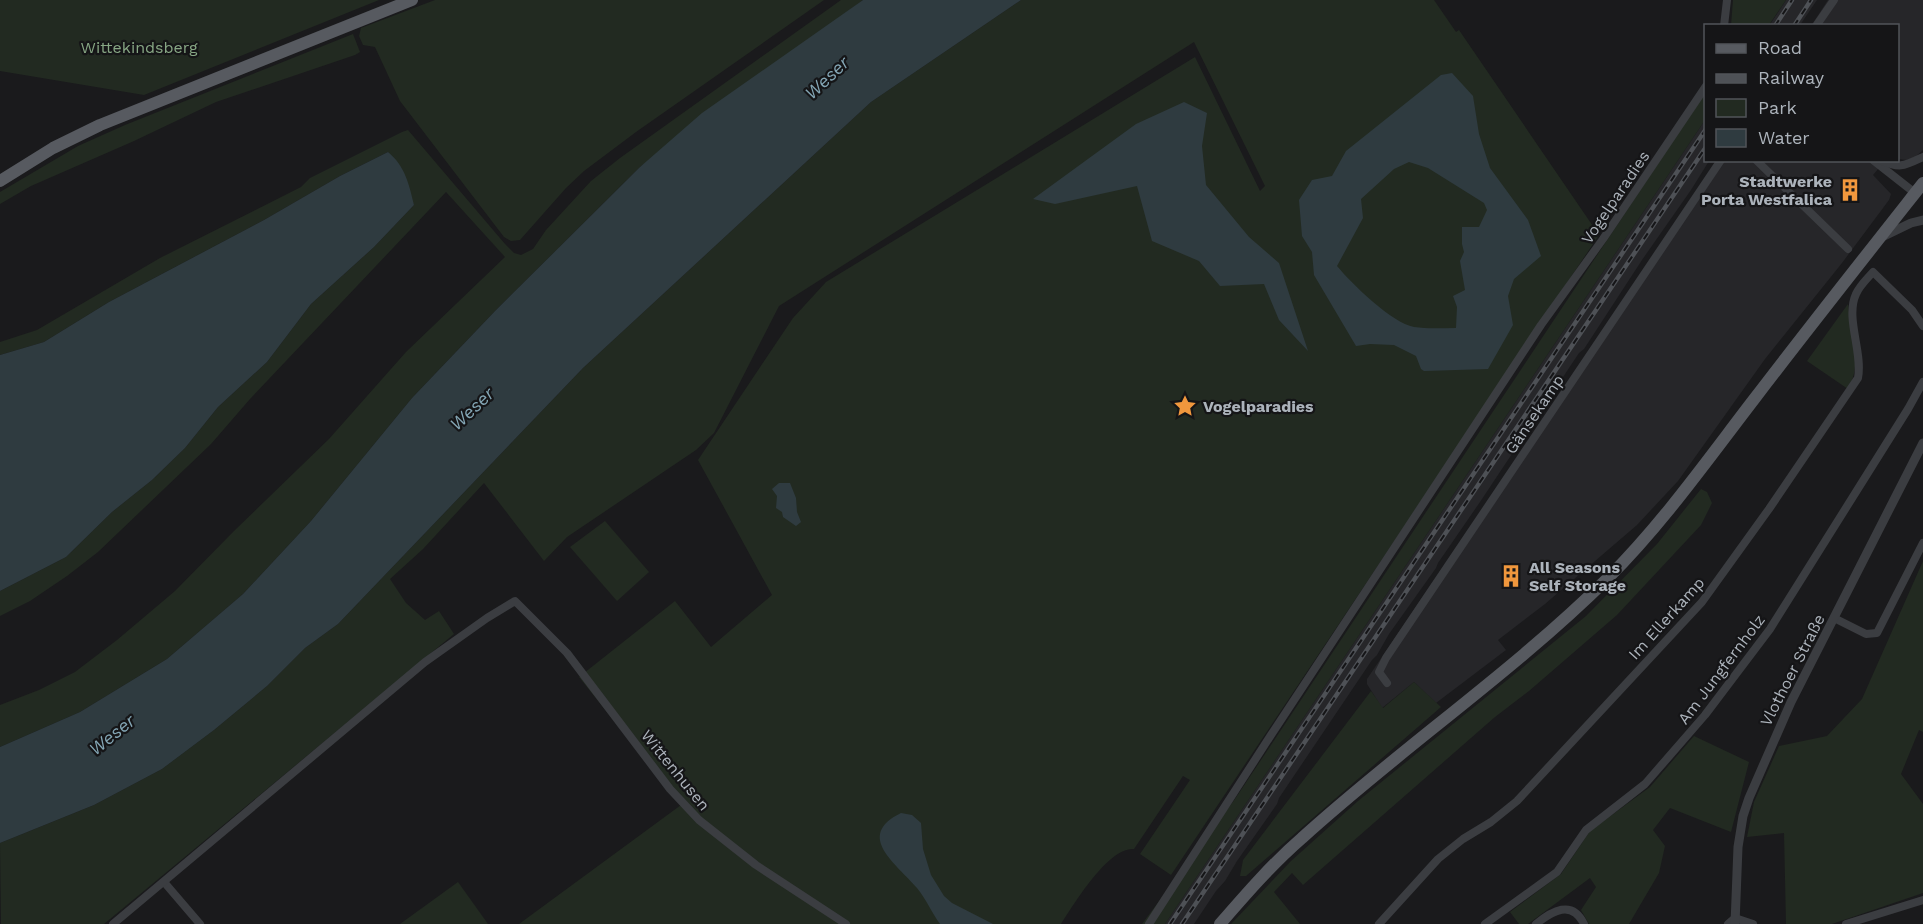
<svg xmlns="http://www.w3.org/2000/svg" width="1923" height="924" viewBox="0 0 1923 924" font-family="'Work Sans',sans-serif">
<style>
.built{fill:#262629}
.green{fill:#222a21}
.water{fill:#2f3b40;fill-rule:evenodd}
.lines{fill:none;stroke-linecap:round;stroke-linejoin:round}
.minor{stroke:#3b3d41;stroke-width:8}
.tertiary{stroke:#3b3d41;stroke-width:9}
.primary{stroke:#575a60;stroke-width:12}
.rail-casing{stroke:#4e5156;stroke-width:4.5}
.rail{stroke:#151517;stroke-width:2;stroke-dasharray:7;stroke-linecap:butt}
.labels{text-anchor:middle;stroke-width:4.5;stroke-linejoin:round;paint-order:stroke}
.park-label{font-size:16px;fill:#87a684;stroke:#151517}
.poi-label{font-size:16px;font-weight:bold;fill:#acb3bb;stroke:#151517;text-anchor:start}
.street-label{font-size:16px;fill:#acb3bb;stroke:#151517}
.water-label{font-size:18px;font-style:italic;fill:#84a6b5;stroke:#151517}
</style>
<rect width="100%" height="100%" fill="#1a1a1c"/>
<g class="built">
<polygon points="1786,0 1817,0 1800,25 1769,26"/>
<polygon points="1828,0 1923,0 1923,150 1914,158 1907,160 1898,159 1898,26 1811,26"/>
<polygon points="1705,120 1706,160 1709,161 1691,190 1642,260 1584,349 1579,353 1480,502 1438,563 1436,568 1389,634 1377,655 1372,660 1279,798 1277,804 1237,861 1225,881 1216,891 1194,924 1165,924"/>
<polygon points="1718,161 1885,161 1873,175 1891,194 1889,200 1842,263 1765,359 1678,481 1637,525 1545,604 1498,640 1506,650 1436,703 1414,682 1382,708 1367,684 1367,679"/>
</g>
<g class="green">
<polygon points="0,0 379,0 144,95 0,71"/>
<polygon points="435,0 824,0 636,132 584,171 566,188 520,240 511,241 504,237 400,101 375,47 363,45 359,36 361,28"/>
<polygon points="841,0 863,0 640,167 496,310 412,398 311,521 243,594 167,659 80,712 0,747 0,705 39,690 75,672 117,640 175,591 234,531 329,439 406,352 505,257 446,192 250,399 211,444 98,552 67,576 30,601 0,616 0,591 66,557 112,512 152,480 185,448 218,407 267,362 311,304 374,247 414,205 388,152 340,176 264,220 109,302 44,342 0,355 0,342 37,330 160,258 301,187 310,178 402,132 408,130 505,244 514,253 521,255 533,249 546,230 591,181 620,158"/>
<path d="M 1021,0 L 1434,0 L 1456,32 L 1459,30 L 1599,235 L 1171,875 L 1140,854 L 1190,780 L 1183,776 L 1134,849 C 1109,846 1074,904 1061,924 L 519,924 L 681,805 L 579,677 L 675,601 L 711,647 L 772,595 L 698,460 L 793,318 L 826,282 L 1195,57 L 1260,191 L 1265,186 L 1194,42 L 779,306 L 714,433 L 696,450 L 567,537 L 544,561 L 484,483 L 423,549 L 390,579 L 406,603 L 425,620 L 439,611 L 454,634 L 104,924 L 1,924 L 0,843 L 94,805 L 162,769 L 214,730 L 267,686 L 305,648 L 338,624 L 583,368 L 871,102 Z"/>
<polygon points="1733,0 1786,0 1769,25 1731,25"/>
<polygon points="353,34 360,52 355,55 216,102 134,141 31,186 0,204 0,192 78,146 125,125"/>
<polygon points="1705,93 1705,120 1165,924 1142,924 1235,799"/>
<path d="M 1848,304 C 1851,331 1863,365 1848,389 L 1807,361 Z"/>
<polygon points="1701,489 1707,492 1712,503 1701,525 1617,615 1529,691 1495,717 1303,885 1292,873 1274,892 1300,924 1231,924 1291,861 1358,801 1586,616 1657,544"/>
<polygon points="605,521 649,572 617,601 570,547"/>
<polygon points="1923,561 1923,732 1919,730 1901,774 1923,804 1923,893 1832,924 1786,924 1784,833 1747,837 1754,802 1779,746 1827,736 1862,699"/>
<polygon points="1414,682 1441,707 1246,876 1240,876 1243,860 1371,691 1383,708"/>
<polygon points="1694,736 1749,762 1731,832 1670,808 1653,830 1665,846 1659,873 1629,924 1589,924 1581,910 1596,887 1590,878 1528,924 1519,924 1510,912 1561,874 1590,831 1650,787"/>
<polygon points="458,882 488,924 400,924"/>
</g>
<g class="water">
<polygon points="863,0 1021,0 871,102 583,368 338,624 305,648 267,686 214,730 162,769 94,805 0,843 0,747 80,712 167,659 243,594 311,521 412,398 496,310 640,167 702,113"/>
<path d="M 1452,73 L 1473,96 L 1479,134 L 1490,168 L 1528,220 L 1541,256 L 1514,279 L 1508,296 L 1513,325 L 1488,369 L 1424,371 L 1421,369 L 1416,356 L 1394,345 L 1370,344 L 1356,346 L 1314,275 L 1312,252 L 1302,236 L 1299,200 L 1312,180 L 1332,176 L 1346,151 L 1441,75 ZM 1409,162 L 1428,168 L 1484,203 L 1487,210 L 1479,227 L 1462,227 L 1462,244 L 1464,252 L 1460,261 L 1465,290 L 1453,296 L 1457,307 L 1456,328 C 1442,328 1427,329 1414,327 C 1392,323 1352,284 1337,266 L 1363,218 L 1361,199 L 1394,169 Z"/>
<polygon points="1184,102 1207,113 1202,146 1206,185 1249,237 1279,263 1308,351 1279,320 1264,284 1220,286 1199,261 1152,241 1137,186 1055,204 1033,199 1136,124"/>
<path d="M 388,152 C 405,166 409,184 414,205 L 374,247 L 311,304 L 267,362 L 218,407 L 185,448 L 152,480 L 112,512 L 66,557 L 0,591 L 0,355 L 44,342 L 109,302 L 264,220 L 340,176 Z"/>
<polygon points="779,483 790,483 796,498 797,512 801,522 796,526 783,517 782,512 776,508 777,496 772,489"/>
<path d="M 901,813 L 912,815 L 921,823 L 923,849 L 931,875 L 944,896 L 952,903 L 993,924 L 940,924 C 932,913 926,899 917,888 C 897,864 854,836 901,813 Z"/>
</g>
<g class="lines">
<g class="minor">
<polyline points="1724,26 1727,0"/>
<polyline points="1816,26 1834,0"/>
<polyline points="1756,160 1848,249"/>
<polyline points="1873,160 1915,193"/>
<path d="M 1880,160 C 1900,169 1904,166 1923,157"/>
<polyline points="1834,618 1866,634 1877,633 1923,543"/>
<polyline points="1387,683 1379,672 1386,658 1721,160"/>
<polyline points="164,882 200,924"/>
<polyline points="1735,918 1753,924"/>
<polyline points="113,924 425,662 487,618 515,601 567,653 670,789 699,820 756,865 846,924"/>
<polyline points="1149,924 1271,735 1541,325 1603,239 1706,86"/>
<path d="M 1379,924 L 1438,859 L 1463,839 L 1491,822 L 1517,801 L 1702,602 L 1769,509 L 1858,378 C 1863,352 1845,318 1856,294 C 1860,285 1867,279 1873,272 L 1912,310 L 1923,326"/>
<polyline points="1485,924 1557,872 1586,830 1645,784 1705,715 1770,629 1908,409 1923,382"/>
<path d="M 1536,924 C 1552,911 1572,899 1584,924"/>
<polyline points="1728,924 1735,918"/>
<polyline points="1846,924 1923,900"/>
</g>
<g class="tertiary">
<polyline points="1882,237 1911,223 1923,220"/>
<polyline points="1735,924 1738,847 1743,816 1749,798 1791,702 1923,443"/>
</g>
<g class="primary">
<polyline points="0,181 53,148 100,125 412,0"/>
<path d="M 1220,924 C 1246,894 1272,864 1302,838 C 1401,748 1513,672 1608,578 C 1663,523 1708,459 1755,398 C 1810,326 1867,254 1923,183"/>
</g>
<g class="rail-casing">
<g id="rail">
<polyline points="1775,26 1792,0"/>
<polyline points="1794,26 1811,0"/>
<polyline points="1170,924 1706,129"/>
<polyline points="1182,924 1706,147"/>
</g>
</g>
<use href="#rail" class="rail"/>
</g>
<defs>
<g id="building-bare" transform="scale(1.8)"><path d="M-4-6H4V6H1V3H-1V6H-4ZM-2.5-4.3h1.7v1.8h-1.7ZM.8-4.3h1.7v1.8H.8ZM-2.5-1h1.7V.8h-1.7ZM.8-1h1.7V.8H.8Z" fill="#f0973d" stroke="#151517" stroke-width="2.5" paint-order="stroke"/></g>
<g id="sight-bare" transform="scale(1.8)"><path d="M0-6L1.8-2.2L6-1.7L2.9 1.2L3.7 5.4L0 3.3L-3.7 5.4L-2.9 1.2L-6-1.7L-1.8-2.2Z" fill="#f0973d" stroke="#151517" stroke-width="2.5" paint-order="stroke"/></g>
</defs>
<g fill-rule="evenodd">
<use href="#building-bare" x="1850" y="190"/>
<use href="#sight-bare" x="1185" y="406"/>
<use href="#building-bare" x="1511" y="576"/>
</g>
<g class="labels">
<g class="park-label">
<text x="139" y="53">Wittekindsberg</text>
</g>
<g class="poi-label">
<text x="1832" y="187" text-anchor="end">Stadtwerke<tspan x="1832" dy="18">Porta Westfalica</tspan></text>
<text x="1203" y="412">Vogelparadies</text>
<text x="1529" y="573">All Seasons<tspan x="1529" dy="18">Self Storage</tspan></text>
</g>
<g class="street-label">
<text transform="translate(1615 197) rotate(-56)" y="6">Vogelparadies</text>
<text transform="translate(1534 414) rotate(-56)" y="6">Gänsekamp</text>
<text transform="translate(1666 618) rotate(-48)" y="6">Im Ellerkamp</text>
<text transform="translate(1721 669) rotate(-53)" y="6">Am Jungfernholz</text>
<text transform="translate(1792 670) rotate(-63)" y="6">Vlothoer Straße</text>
<text transform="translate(676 770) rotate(51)" y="6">Wittenhusen</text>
</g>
<g class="water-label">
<text transform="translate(827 78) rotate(-43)" y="6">Weser</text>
<text transform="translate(472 409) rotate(-43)" y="6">Weser</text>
<text transform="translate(112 735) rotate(-39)" y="6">Weser</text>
</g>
</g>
<rect x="1704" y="24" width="195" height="138" fill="#151517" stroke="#515459" stroke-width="1.5"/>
<rect x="1716" y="44" width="30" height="9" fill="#575a60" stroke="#515459" stroke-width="1.5"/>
<text x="1758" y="54" font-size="18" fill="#acb3bb">Road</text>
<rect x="1716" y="74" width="30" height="9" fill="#4e5156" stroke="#515459" stroke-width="1.5"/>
<text x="1758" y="84" font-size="18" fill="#acb3bb">Railway</text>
<rect x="1716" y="99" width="30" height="18" fill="#222a21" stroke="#515459" stroke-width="1.5"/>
<text x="1758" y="114" font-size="18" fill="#acb3bb">Park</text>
<rect x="1716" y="129" width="30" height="18" fill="#2f3b40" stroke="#515459" stroke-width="1.5"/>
<text x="1758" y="144" font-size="18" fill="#acb3bb">Water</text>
</svg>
